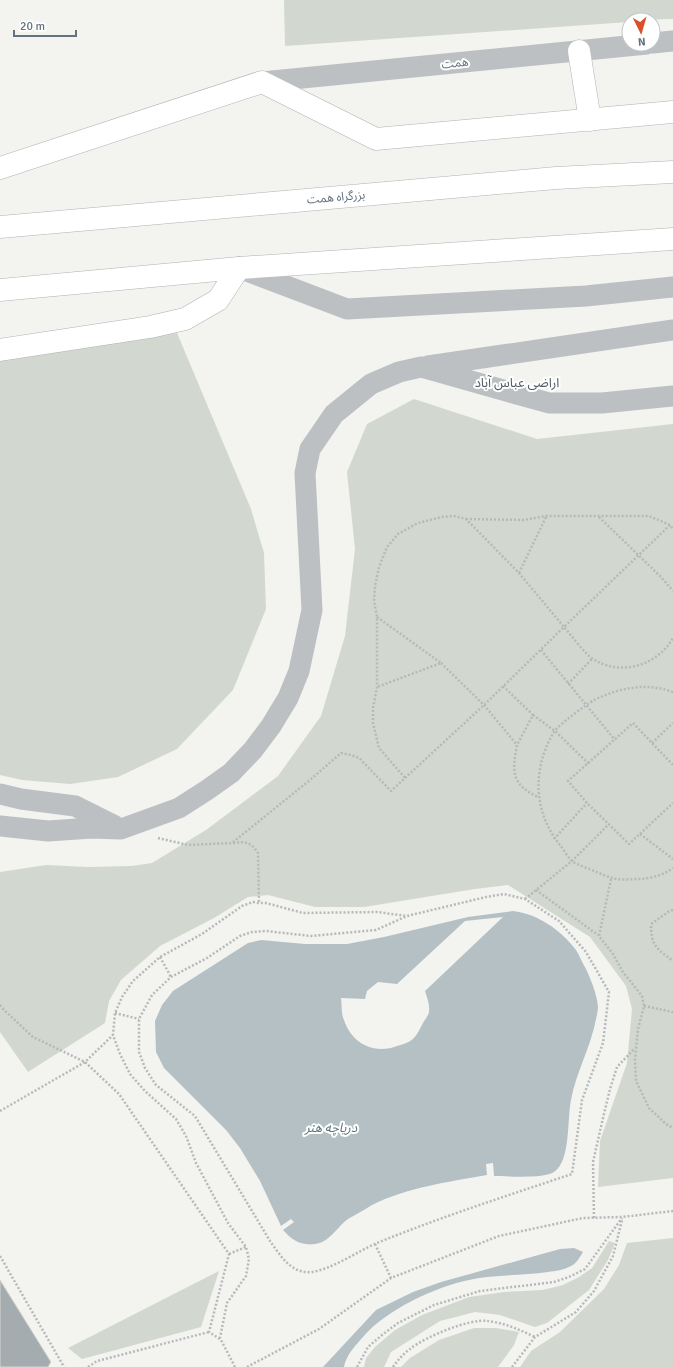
<svg xmlns="http://www.w3.org/2000/svg" width="673" height="1367" viewBox="0 0 673 1367" font-family="Signika,'Noto Sans Arabic',sans-serif">
<style>
.green{fill:#d2d8cf}
.water{fill:#b5c0c5;fill-rule:evenodd}
.building{fill:#a4acb0;stroke:#d4d4d2}
.lines{fill:none;stroke-linecap:round;stroke-linejoin:round}
.highway-casing{stroke:#afb3b6;stroke-width:23}
.path{stroke:#b6b9bb;stroke-width:2.5;stroke-dasharray:2 2;stroke-linecap:butt}
.minor{stroke:#bcc0c3;stroke-width:21}
.highway{stroke:#fff;stroke-width:22}
.labels{text-anchor:middle;stroke-width:4;stroke-linejoin:round;paint-order:stroke}
.street-label{font-size:12px;fill:#64737f;stroke:#fff}
.neighbourhood-label{font-size:13px;fill:#515c65;stroke:#fff}
.water-label{font-size:13px;font-style:italic;fill:#5f757d;stroke:#fff}
</style>
<rect width="100%" height="100%" fill="#f3f3ef"/>
<g class="green">
<polygon points="284,0 673,0 673,19 629,20 629,22 285,46"/>
<polygon points="177,333 251,509 264,553 266,609 233,690 177,749 118,777 70,784 22,780 0,775 0,358"/>
<polygon points="414,399 537,439 673,424 673,1178 598,1187 600,1141 627,1063 632,1009 626,986 590,937 508,885 475,889 364,907 315,907 268,895 248,897 214,918 160,946 121,980 109,1001 105,1023 28,1072 0,1032 0,872 46,865 87,867 132,866 152,863 206,830 278,776 321,716 345,636 355,549 347,472 367,424"/>
<polygon points="673,1238 673,1367 520,1367 531,1351 560,1332 604,1289 619,1265 627,1243"/>
<polygon points="609,1241 615,1243 608,1260 589,1290 547,1323 535,1327 500,1315 475,1312 440,1321 391,1352 384,1367 364,1367 366,1358 375,1347 395,1330 422,1315 469,1297 504,1292 543,1290 563,1285 579,1277 592,1268"/>
<polygon points="219,1271 201,1327 82,1359 68,1348"/>
<polygon points="474,1328 496,1328 519,1332 514,1345 498,1367 401,1367 410,1358 439,1340"/>
</g>
<g class="water">
<path d="M 513,911 C 538,914 561,930 576,950 C 580,956 582,963 586,969 C 591,980 597,994 598,1007 C 598,1010 597,1015 596,1019 C 591,1047 576,1072 571,1100 C 567,1118 571,1161 554,1172 C 544,1179 507,1176 494,1176 L 493,1163 L 486,1164 L 487,1175 C 449,1182 408,1187 372,1205 C 365,1210 356,1214 348,1219 C 337,1227 330,1242 315,1244 C 301,1246 292,1240 283,1230 L 294,1222 L 291,1219 L 281,1226 L 260,1181 L 240,1148 L 226,1130 L 164,1068 L 156,1052 L 155,1021 L 162,1005 L 173,991 L 248,943 L 261,940 L 305,944 L 347,944 L 384,937 L 468,917 ZM 503,917 L 425,991 C 427,997 430,1005 429,1012 C 428,1016 424,1021 422,1025 C 414,1041 411,1042 394,1047 C 372,1054 351,1042 344,1020 C 341,1014 342,1005 341,998 L 365,999 L 367,991 L 378,982 L 397,984 L 465,921 Z"/>
<path d="M 574,1248 L 583,1252 C 580,1257 576,1264 571,1266 C 564,1270 555,1271 548,1272 C 522,1276 495,1274 469,1280 C 435,1287 386,1310 363,1337 C 356,1345 346,1355 344,1367 L 323,1367 L 376,1310 L 413,1292 L 441,1282 L 560,1249 Z"/>
</g>
<polygon class="building" points="0,1280 51,1362 48,1367 0,1367"/>
<g class="lines">
<g class="highway-casing">
<g id="highway">
<polyline points="579,51 590,120"/>
<polyline points="0,168 262,82 376,139 673,112"/>
<polyline points="0,227 556,178 673,172"/>
<polyline points="0,290 239,268 673,239"/>
<polyline points="0,350 150,327 185,319 218,300 239,268"/>
</g>
</g>
<g class="path">
<polyline points="599,517 661,577 673,591"/>
<polyline points="466,519 524,520 546,516 649,516 670,525 673,529"/>
<path d="M 670,525 L 564,627 C 571,635 585,654 593,659 C 621,677 658,665 673,638"/>
<polyline points="519,573 546,517"/>
<polyline points="377,617 441,663 377,687"/>
<polyline points="541,650 615,740"/>
<path d="M 441,663 L 484,705 L 517,745 C 512,772 511,784 538,797"/>
<polyline points="568,684 592,659"/>
<polyline points="503,686 533,715 517,745"/>
<path d="M 673,692 C 646,682 619,688 594,700 C 586,705 559,724 554,732 C 532,768 533,812 560,845 C 564,850 568,858 573,862 C 579,865 586,868 592,870 C 610,878 617,881 636,879 C 649,879 662,876 673,868"/>
<polyline points="533,715 555,731 589,764"/>
<polyline points="652,743 673,723"/>
<polyline points="673,765 633,723 568,781 587,803 629,844 673,803"/>
<polyline points="640,834 673,859"/>
<polyline points="158,838 188,845 232,843 310,780 341,753 351,755 359,758 391,791 484,705 564,627 519,573 466,519 454,516 442,517 418,523 398,534 387,547 379,567 375,586 374,601 377,617 377,687 373,708 373,723 379,748 406,779"/>
<polyline points="554,839 587,803"/>
<path d="M 233,843 C 245,841 251,842 258,853 L 259,903"/>
<polyline points="611,879 599,936 613,954 623,972 642,996 644,1006 638,1029 635,1060 636,1081 649,1108 666,1124 673,1128"/>
<polyline points="536,890 598,935"/>
<polyline points="525,899 572,861 609,824"/>
<path d="M 673,910 L 668,912 L 651,924 C 651,946 656,948 673,961"/>
<polyline points="160,957 171,977"/>
<polyline points="0,1005 4,1010 33,1037 85,1062 119,1094 229,1254 209,1332 220,1339"/>
<polyline points="644,1006 673,1012"/>
<polyline points="115,1013 139,1019"/>
<polyline points="0,1111 85,1062 113,1035"/>
<polyline points="594,1218 593,1162 603,1118 610,1089 617,1067 635,1048"/>
<polyline points="375,1244 391,1278"/>
<polyline points="229,1254 246,1247"/>
<polyline points="0,1256 64,1367"/>
<polyline points="88,1367 97,1361 209,1332"/>
<path d="M 235,1367 L 220,1338 L 227,1303 L 246,1276 L 249,1259 L 246,1247 L 228,1223 L 196,1163 L 186,1136 L 176,1119 L 145,1091 L 130,1074 L 120,1054 L 113,1035 L 115,1013 L 122,997 L 133,981 L 160,957 L 202,934 L 242,906 L 253,902 L 259,903 L 266,903 L 303,913 L 377,912 L 407,916 L 486,897 L 504,894 L 525,899 L 559,921 L 586,952 L 609,992 L 603,1043 L 582,1100 L 572,1174 C 506,1196 441,1217 377,1243 C 358,1251 331,1270 311,1272 C 291,1274 280,1255 270,1241 L 195,1116 L 156,1085 L 145,1068 L 139,1052 L 139,1019 L 152,995 L 171,977 L 207,958 L 240,936 L 252,932 L 266,931 L 311,936 L 376,930 L 407,916"/>
<polyline points="247,1367 319,1329 391,1278 499,1236 583,1218 622,1217 673,1211"/>
<polyline points="357,1367 368,1347 382,1335 398,1323 434,1305 480,1291 554,1282 569,1277 585,1269 622,1218"/>
<path d="M 393,1367 C 398,1360 403,1354 410,1349 C 425,1337 470,1318 488,1321 C 505,1323 520,1330 535,1337"/>
<polyline points="512,1367 535,1337 576,1312 594,1291 613,1256 622,1220"/>
</g>
<g class="minor">
<polyline points="653,43 673,41"/>
<polyline points="262,82 647,44"/>
<polyline points="239,268 347,309 586,296 673,287"/>
<polyline points="428,366 673,330"/>
<polyline points="0,794 21,799 75,806 115,826"/>
<polyline points="0,826 48,831 92,828 121,829 179,808 207,790 231,773 253,750 271,726 288,698 299,671 312,610 305,473 310,449 334,414 371,384 399,372 421,367 549,403 602,403 673,396"/>
</g>
<use href="#highway" class="highway"/>
</g>
<g class="labels">
<g class="street-label">
<text transform="translate(455 63) rotate(-6)" y="4">همت</text>
<text transform="translate(336 197) rotate(-5)" y="4">بزرگراه همت</text>
</g>
<g class="neighbourhood-label">
<text x="517" y="387">اراضی عباس آباد</text>
</g>
<g class="water-label">
<text x="331" y="1132">دریاچه هنر</text>
</g>
</g>
<g transform="translate(641 32) rotate(175)"><circle r="19" fill="#ffffff" stroke="#c1c7cc"/>
<path d="M0-3L7 15L0 10L-7 15Z" fill="#da5129"/>
<text y="-6" font-size="11" font-weight="bold" text-anchor="middle" fill="#64737f">N</text>
</g>
<path d="M14 30v6h62v-6" fill="none" stroke="#64737f" stroke-width="2"/>
<text x="20" y="30" font-size="12" fill="#64737f" stroke="#ffffff" stroke-width="3" paint-order="stroke">20 m</text>
</svg>
